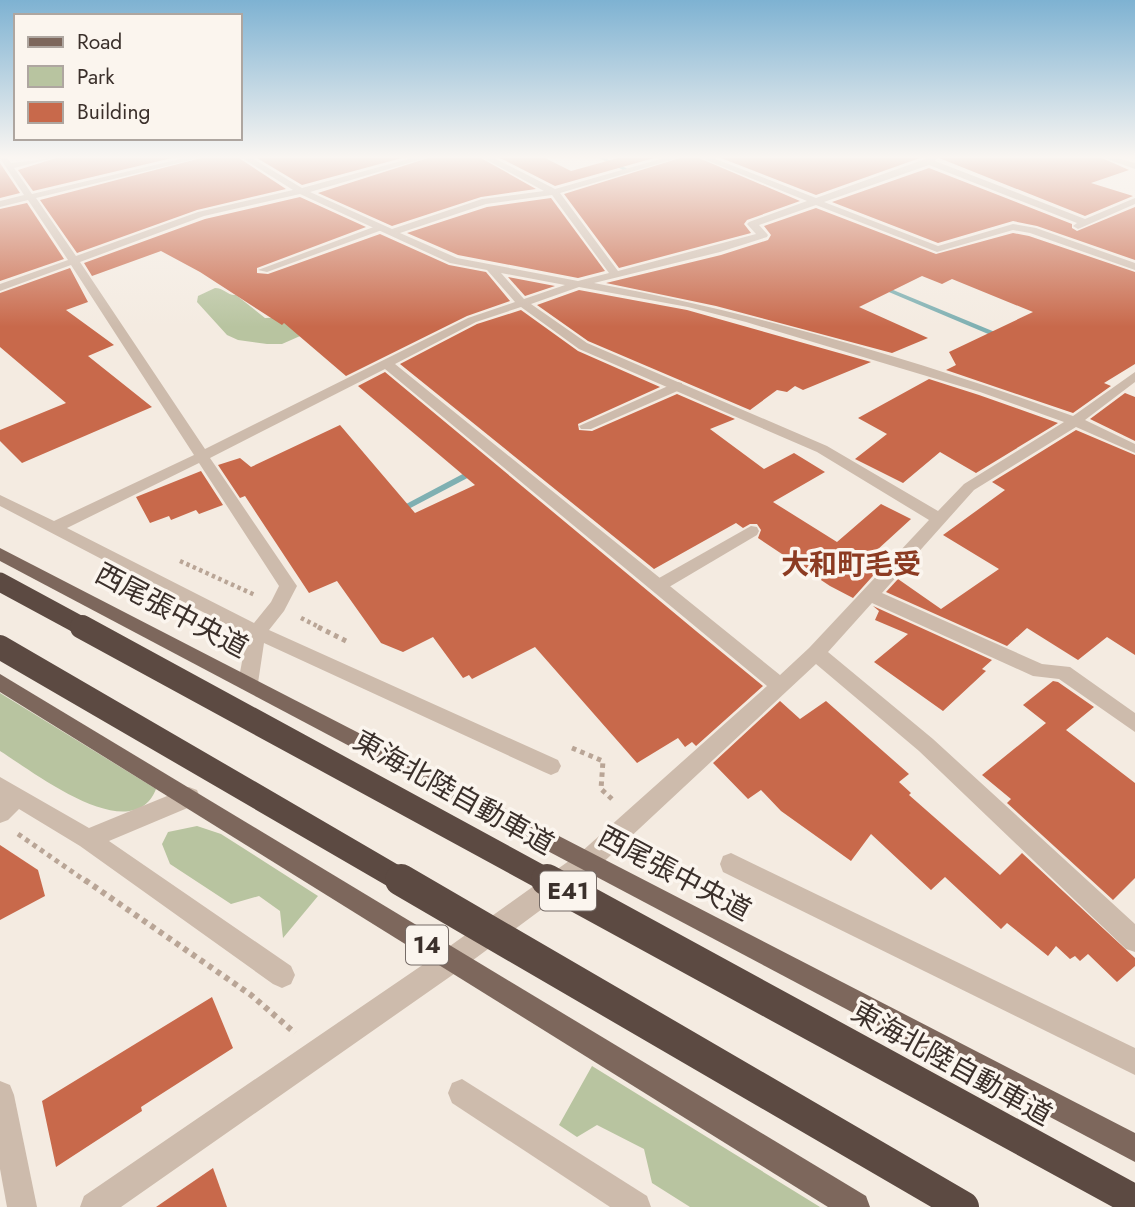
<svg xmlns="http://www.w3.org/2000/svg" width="1135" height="1207" viewBox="0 0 1135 1207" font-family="Jost,'Noto Sans JP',sans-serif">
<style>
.green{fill:#b8c4a0}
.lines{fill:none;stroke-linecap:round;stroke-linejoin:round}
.stream{fill:#7fb0b2;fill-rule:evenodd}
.building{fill:#c8694b}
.path-far2{stroke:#b9a596;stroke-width:4.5;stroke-dasharray:3.5 3.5;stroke-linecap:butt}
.path-far1{stroke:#b9a596;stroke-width:5;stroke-dasharray:4.5 4.5;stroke-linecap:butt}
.path{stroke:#b9a596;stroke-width:6;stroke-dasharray:5 5;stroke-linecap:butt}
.service{fill:#cdbbac;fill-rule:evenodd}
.minor{fill:#cdbbac;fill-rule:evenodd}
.primary{fill:#7d675c;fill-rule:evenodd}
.motorway-bridge-far2{stroke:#5c4a42;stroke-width:19}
.motorway-bridge-far1{stroke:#5c4a42;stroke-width:24}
.motorway-bridge{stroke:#5c4a42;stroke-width:32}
.labels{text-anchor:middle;stroke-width:7;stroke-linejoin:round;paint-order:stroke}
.shield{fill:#fbf5ee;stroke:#756b66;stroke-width:2}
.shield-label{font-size:23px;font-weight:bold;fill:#3b302b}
.quarter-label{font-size:28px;font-weight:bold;fill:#8c3b22;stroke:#fbf5ee}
.near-street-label{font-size:28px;fill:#3b302b;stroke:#fbf5ee}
</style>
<rect width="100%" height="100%" fill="#f4ebe1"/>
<g class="green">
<path d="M 215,288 C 224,288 228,296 236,295 L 265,318 L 348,315 L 282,344 L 267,344 L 238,340 L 227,335 L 197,302 L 198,296 Z"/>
<path d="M 0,693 L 156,789 C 132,850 31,770 0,751 Z"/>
<polygon points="197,826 221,834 318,896 283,938 280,911 259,896 231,904 170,864 162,844 168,832"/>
<polygon points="592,1066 820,1207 690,1207 652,1183 644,1149 597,1125 577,1137 559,1125"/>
</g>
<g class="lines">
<g class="stream">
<polygon points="599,158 605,158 628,169 623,170"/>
<polygon points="877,285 881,285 1007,337 1000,339 877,287"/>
<polygon points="474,468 478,471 477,473 399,514 393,514 391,512"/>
</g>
</g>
<g class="building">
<polygon points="56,158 172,158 33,191 18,170"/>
<polygon points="201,158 239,158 286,189 197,210 77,253 40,200"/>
<polygon points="257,158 402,158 302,185"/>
<polygon points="428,158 481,158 536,189 481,197 392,226 318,193"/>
<polygon points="500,158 545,158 571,171 618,158 654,158 555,186"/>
<polygon points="680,158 699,158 800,201 747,220 744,224 751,233 619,268 564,194"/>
<polygon points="721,158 920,158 816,195"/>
<polygon points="939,158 1102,158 1129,170 1091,183 1133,196 1085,216"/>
<polygon points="0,163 20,193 0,198"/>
<polygon points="929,168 1072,224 1072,228 1077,231 1135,207 1135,260 1037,226 1013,221 938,243 832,202"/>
<polygon points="300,197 366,227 257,268 257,273 268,274 380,234 449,265 486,272 510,301 467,316 346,376 284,323 282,325 200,272 161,251 92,276 84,263 205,219"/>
<polygon points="551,198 605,271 578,278 458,255 407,233 487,207"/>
<polygon points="27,203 64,259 0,281 0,209"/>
<polygon points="816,208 936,254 1013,233 1029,236 1135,272 1135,364 1104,383 1111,386 1073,413 946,370 956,365 949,352 1033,312 952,279 942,284 922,276 859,307 928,338 892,353 716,306 606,283 721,255 768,240 771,235 764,226"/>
<polygon points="70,268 88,302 66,310 114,345 88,356 152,407 22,463 0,441 0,430 66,403 0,347 0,293"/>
<polygon points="508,277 555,286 525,296"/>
<polygon points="579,290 687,310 871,362 803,390 795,386 787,392 777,390 750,410 588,341 537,305"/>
<polygon points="521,310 578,351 660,387 578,424 579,430 592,431 677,394 735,419 710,429 764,469 794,453 825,472 773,502 837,542 881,504 911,519 865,561 880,568 853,598 830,586 758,538 761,530 757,524 750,524 743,528 736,523 654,569 400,364 477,324"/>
<polygon points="385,372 696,631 763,686 696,746 692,742 685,747 678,738 637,763 535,647 472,679 469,675 463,678 433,637 403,652 381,643 337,581 309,593 245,496 240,498 218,465 240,458 251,467 340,425 415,513 475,485 358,386"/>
<polygon points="929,379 979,395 1058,423 976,473 940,452 903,483 855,459 887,434 858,418"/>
<polygon points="1125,393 1135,397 1135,441 1090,419"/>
<polygon points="1076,430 1135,455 1135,655 1107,637 1078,660 1027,628 1007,646 886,592 898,579 941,609 999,569 943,535 1005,490 992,482"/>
<polygon points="201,471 223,505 199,514 196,510 171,520 169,516 150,523 136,497"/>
<polygon points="873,606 992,660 982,669 986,671 943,711 874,662 908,634 875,620 879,611"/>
<polygon points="1053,681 1058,682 1094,707 1066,730 1135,783 1135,878 1113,900 1007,803 1011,799 982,775 1046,723 1023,705"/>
<polygon points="780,701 800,719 826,701 909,774 899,782 911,793 909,795 1000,875 1022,853 1135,958 1135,966 1117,982 1088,954 1080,961 1075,956 1070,959 1056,946 1048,956 1007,923 1001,929 945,877 931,890 871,834 851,861 781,811 761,790 748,799 713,763"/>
<polygon points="0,845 38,870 45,896 0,920"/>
<polygon points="212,997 233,1048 141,1107 142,1111 56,1167 42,1101"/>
<polygon points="213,1168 227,1207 156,1207"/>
</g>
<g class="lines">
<g class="path-far2">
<polyline points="180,561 255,595"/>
<polyline points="301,618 321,628"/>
</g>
<g class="path-far1">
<polyline points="318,627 346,641"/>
<polyline points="572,748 603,761 601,789 613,800"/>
<polyline points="18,834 87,882"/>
</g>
<polyline class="path" points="85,880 251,995 295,1033"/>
<g class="service">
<polygon points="379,225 382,226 382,230 267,272 258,270"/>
<polygon points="677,382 682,383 682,389 591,429 581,429 579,426"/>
<polygon points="751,526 757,527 759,531 757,535 664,590 652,590 649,586 652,582"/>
</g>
<g class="minor">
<path d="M 0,158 L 7,158 L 11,163 L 54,158 L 14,168 L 32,194 L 184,158 L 199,158 L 36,198 L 76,256 L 198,212 L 293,190 L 242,158 L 252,158 L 302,188 L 412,158 L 426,158 L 310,192 L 392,229 L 482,199 L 544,191 L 483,158 L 494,158 L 555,189 L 664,158 L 678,158 L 560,193 L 618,271 L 756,234 L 747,224 L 749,222 L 807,201 L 701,158 L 713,158 L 816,198 L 928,158 L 937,158 L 935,161 L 1085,219 L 1135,198 L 1135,204 L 1078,229 L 1073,226 L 1077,223 L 929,165 L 824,202 L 938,246 L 1013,224 L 1036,228 L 1135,263 L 1135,270 L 1030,233 L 1013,230 L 937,252 L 816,205 L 759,225 L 768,235 L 767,237 L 720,252 L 594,283 C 757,313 917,360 1073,416 L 1135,372 L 1135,382 L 1085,420 L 1135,444 L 1135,453 L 1076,427 L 974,490 L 882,593 L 1042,664 L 1070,667 L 1135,713 L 1135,732 L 1059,679 L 1033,676 L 872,603 L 828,652 L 933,739 L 1135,924 L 1135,952 L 1126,949 L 919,751 L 816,664 L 596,869 L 461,969 L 121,1207 L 80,1207 L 84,1196 L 443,951 L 580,853 L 767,686 L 385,369 L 210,458 L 297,586 L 284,611 L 269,630 L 558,760 L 561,766 L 558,772 L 551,775 L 544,772 L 264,643 L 258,683 L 255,688 L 248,691 L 241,688 L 238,683 L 247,635 L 0,506 L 0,495 L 54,521 L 194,455 L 71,265 L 0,291 L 0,284 L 68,260 L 28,200 L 0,207 L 0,201 L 24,195 ZM 300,194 L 450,263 L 487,270 L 515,302 L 468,318 L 205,449 L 80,262 L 204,216 ZM 552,195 L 609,273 L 578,281 L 457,258 L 400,233 L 486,204 ZM 501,273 L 565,285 L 524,299 ZM 579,287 L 688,307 L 746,322 L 980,392 L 1064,422 L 964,484 L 938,511 L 827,446 L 587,343 L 531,304 ZM 521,307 L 579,349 L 817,452 L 929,520 L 809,648 L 780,675 L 395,364 L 476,322 ZM 199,463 L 279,586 L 271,602 L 254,623 L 67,528 Z"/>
<polygon points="1104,158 1117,158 1135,163 1135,169"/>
<polygon points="0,777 89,828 189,787 197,790 200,797 197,804 109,841 291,966 295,975 291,984 282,988 273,984 80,846 19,809 8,820 0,823"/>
<polygon points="731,853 1135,1048 1135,1075 723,872 720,864 723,856"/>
<polygon points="462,1079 647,1196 651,1207 610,1207 452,1103 448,1093 452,1083"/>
<polygon points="0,1081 10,1085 14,1095 37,1207 7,1207 0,1169"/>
</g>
<g class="primary">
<polygon points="0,548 1135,1133 1135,1162 0,561"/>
<polygon points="0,674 866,1196 870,1207 828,1207 0,692"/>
</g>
<polyline class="motorway-bridge-far2" points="0,582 85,628"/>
<g class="motorway-bridge-far1">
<polyline points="82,627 550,882"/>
<polyline points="0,647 404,882"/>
</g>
<g class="motorway-bridge">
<polyline points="401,880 963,1207"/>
<polyline points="547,880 1135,1201"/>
</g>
</g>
<linearGradient id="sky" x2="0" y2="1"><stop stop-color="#7eb2d2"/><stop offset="0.48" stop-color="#faf6f2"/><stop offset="1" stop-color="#faf6f2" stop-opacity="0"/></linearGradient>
<rect width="1135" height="327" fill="url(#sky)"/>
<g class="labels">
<g class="shield">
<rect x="540" y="871.5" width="56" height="39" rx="5"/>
<rect x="406" y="925.5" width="42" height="39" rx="5"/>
</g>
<g class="shield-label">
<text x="568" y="899">E41</text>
<text x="427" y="953">14</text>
</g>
<g class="quarter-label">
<text x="851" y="574">大和町毛受</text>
</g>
<g class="near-street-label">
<text transform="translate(172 610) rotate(28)" y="10">西尾張中央道</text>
<text transform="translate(454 792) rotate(29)" y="10">東海北陸自動車道</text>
<text transform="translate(675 873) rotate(28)" y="10">西尾張中央道</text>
<text transform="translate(952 1063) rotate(29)" y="10">東海北陸自動車道</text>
</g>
</g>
<rect x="14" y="14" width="228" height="126" fill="#fbf5ee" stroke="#aea6a0" stroke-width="2"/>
<rect x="28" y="37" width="35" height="10" fill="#7d675c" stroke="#aea6a0" stroke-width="2"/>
<text x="77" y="49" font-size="21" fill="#3b302b">Road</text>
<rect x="28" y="66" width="35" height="21" fill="#b8c4a0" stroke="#aea6a0" stroke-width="2"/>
<text x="77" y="84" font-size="21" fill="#3b302b">Park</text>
<rect x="28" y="102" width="35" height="21" fill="#c8694b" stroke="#aea6a0" stroke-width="2"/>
<text x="77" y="119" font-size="21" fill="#3b302b">Building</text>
</svg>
